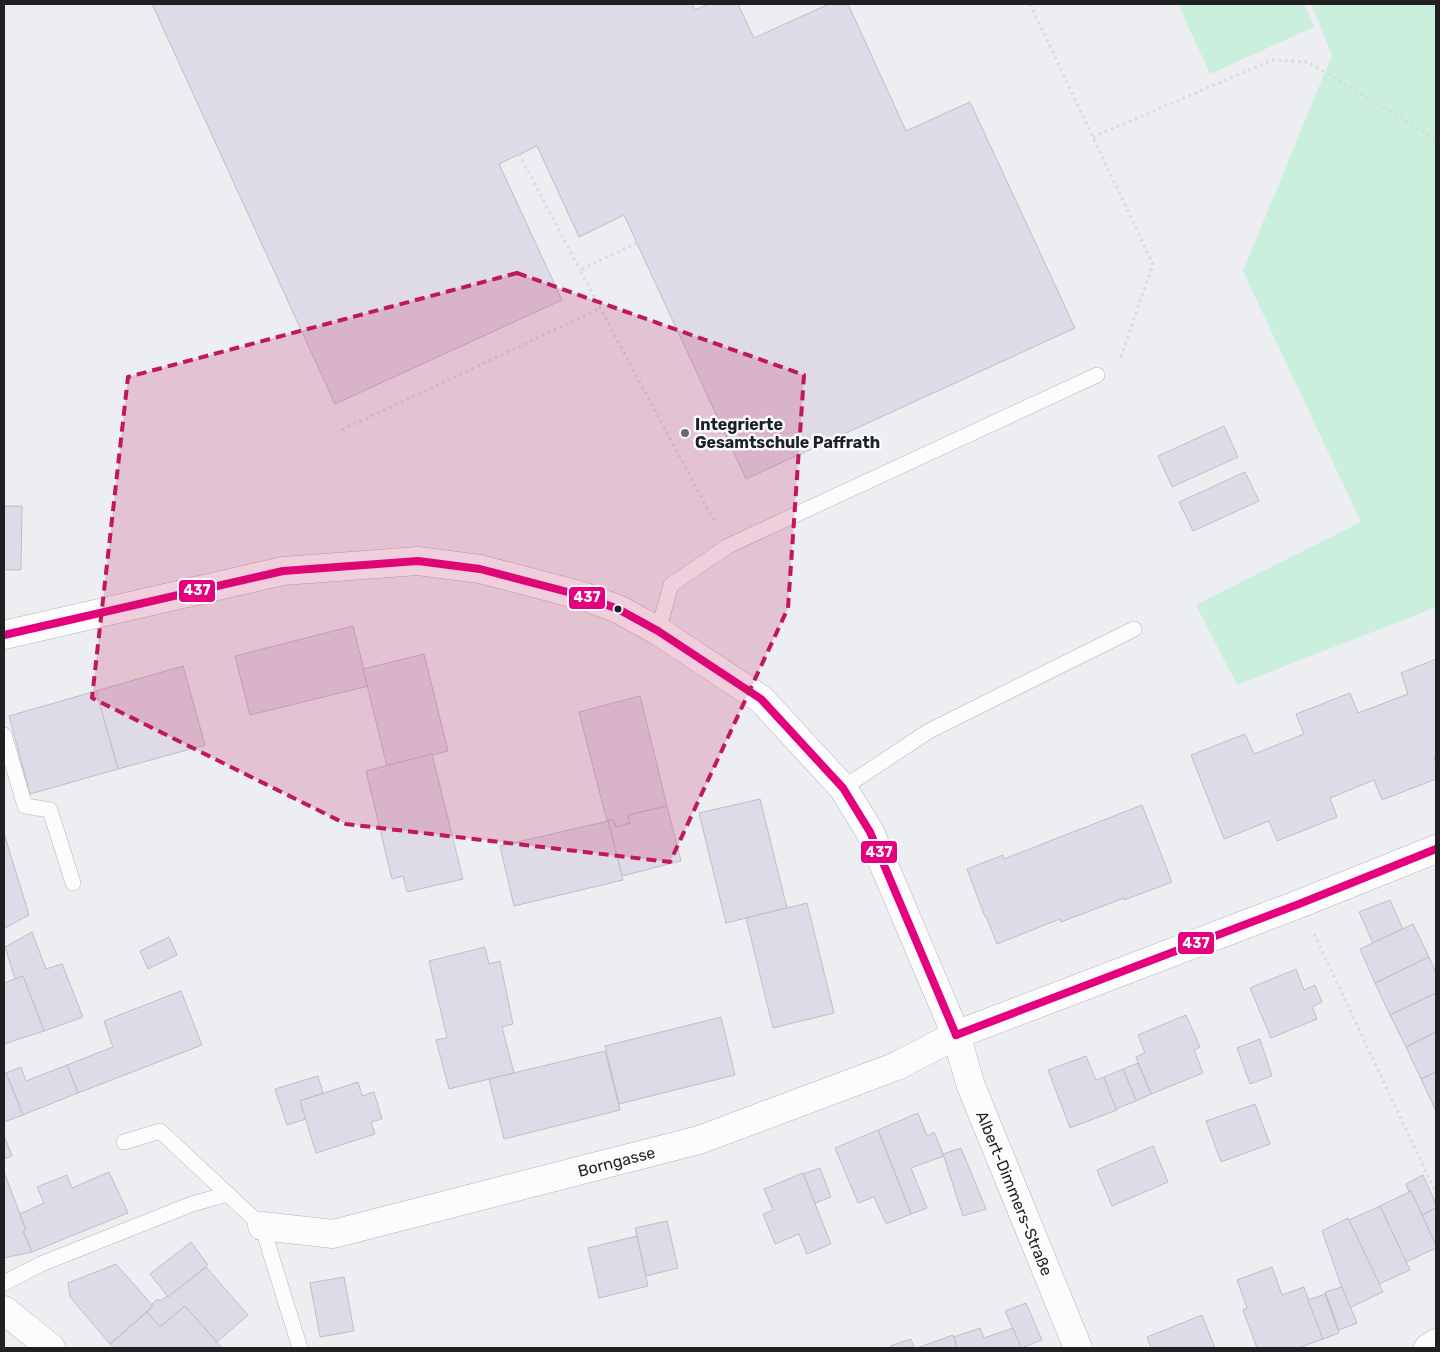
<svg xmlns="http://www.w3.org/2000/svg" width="1440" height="1352" viewBox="0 0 1440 1352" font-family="Rubik,sans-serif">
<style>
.green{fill:#caefdd}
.building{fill:#dedae7;stroke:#bfbfc2}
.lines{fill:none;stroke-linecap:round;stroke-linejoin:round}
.service-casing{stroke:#b2b4b7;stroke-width:16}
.minor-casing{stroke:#b2b4b7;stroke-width:29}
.secondary-casing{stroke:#b2b4b7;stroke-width:29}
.path{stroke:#d9dadb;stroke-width:3;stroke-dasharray:2.5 4;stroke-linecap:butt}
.service{stroke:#fcfcfd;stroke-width:15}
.minor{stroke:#fcfcfd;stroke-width:28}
.secondary{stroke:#fcfcfd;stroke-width:28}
.bus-1-casing{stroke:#f8fbff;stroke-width:11}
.bus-1{stroke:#e5007d;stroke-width:8}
.marked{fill:#c2185b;fill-opacity:0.2;stroke:#c2185b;stroke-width:4;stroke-dasharray:10 6;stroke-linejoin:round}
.poi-dot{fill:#66686a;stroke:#f8fbff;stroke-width:2}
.bus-dot{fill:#1e2022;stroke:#f8fbff;stroke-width:2}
.labels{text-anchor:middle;stroke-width:5;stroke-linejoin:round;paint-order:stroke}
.poi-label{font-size:16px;font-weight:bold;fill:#1e2022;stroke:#f8fbff;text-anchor:start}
.street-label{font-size:16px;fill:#1e2022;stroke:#f8fbff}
.line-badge{stroke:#f8fbff;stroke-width:2}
.badge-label{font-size:14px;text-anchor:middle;font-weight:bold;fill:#fff}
</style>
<rect width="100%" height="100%" fill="#eceef1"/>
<g class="green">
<polygon points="1178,4 1304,4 1314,27 1210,74"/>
<polygon points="1311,4 1436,4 1436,607 1237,685 1196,605 1361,522 1243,271 1332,55"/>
</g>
<g class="building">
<polygon points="152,4 692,4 695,10 709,4 738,4 754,38 829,4 848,4 906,131 970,102 1075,328 746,479 624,215 579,237 537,146 499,164 562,300 335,404"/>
<polygon points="1224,426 1238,457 1172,487 1158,456"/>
<polygon points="1245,472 1259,501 1193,531 1179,502"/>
<polygon points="4,506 22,506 21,570 4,570"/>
<polygon points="353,626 368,686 250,715 235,656"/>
<polygon points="424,654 448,751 387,766 363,669"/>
<polygon points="1436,659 1436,756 1434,757 1436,762 1436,779 1382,800 1374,780 1330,798 1337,817 1277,841 1269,821 1224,839 1191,755 1245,734 1254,754 1304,734 1296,714 1350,693 1358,713 1408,694 1401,673"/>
<polygon points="183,666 205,745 118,769 96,691"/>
<polygon points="96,691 118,769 30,794 9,716"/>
<polygon points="640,696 667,806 628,815 630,823 616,827 613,819 607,821 579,712"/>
<polygon points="432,754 463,879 407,892 403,876 392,879 366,771"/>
<polygon points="760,799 787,908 726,923 699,813"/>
<polygon points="1142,805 1172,882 1124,900 1124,898 1061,922 1060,919 997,944 986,916 985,917 967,869 1003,855 1004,859"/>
<polygon points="667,806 681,861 622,876 608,821 613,819 616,827 630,823 628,815"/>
<polygon points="608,821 623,880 514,906 500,846"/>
<polygon points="4,833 29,915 5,928 4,925"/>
<polygon points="1390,900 1403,929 1373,943 1359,912"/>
<polygon points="807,903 834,1013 773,1028 746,918"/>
<polygon points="1413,924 1429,957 1375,983 1360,949"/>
<polygon points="32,932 46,969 62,964 83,1017 44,1031 23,976 15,979 5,947"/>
<polygon points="169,937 177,955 148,969 140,951"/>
<polygon points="485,947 489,964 500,961 513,1024 502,1027 514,1073 449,1089 436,1040 447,1038 429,961"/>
<polygon points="1429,957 1436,973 1436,993 1390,1015 1375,983"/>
<polygon points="1296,969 1304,990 1315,985 1322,1002 1312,1007 1317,1019 1271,1038 1250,988"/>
<polygon points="23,976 44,1031 4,1044 4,983"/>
<polygon points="181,991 202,1045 78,1093 67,1065 113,1047 104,1021"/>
<polygon points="1436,993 1436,1032 1406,1047 1390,1015"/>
<polygon points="1186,1015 1200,1047 1194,1050 1203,1073 1151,1094 1136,1057 1145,1053 1138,1035"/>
<polygon points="721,1017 735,1075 619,1104 605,1046"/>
<polygon points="1436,1032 1436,1072 1421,1079 1406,1047"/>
<polygon points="1260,1039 1272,1076 1250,1084 1237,1048"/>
<polygon points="605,1051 620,1110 504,1139 489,1079"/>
<polygon points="1086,1056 1096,1080 1104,1077 1117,1110 1070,1128 1048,1070"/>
<polygon points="1138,1063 1151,1094 1136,1101 1123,1069"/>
<polygon points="67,1065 78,1093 23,1115 6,1073 21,1067 26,1081"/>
<polygon points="1123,1069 1136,1101 1116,1109 1104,1077"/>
<polygon points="1436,1072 1436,1111 1421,1079"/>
<polygon points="6,1073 23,1115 4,1122 4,1074"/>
<polygon points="318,1076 323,1093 300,1101 306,1119 287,1125 275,1089"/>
<polygon points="358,1082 362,1096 374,1092 382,1119 371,1122 375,1134 316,1153 300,1101"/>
<polygon points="1255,1104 1270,1144 1221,1162 1206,1121"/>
<polygon points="918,1113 927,1136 934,1132 944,1156 911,1168 927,1208 911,1214 878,1130"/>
<polygon points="878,1130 911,1214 886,1224 874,1197 858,1203 835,1148"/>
<polygon points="4,1135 12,1156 4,1159"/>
<polygon points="1153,1146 1168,1182 1112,1206 1097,1170"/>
<polygon points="961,1148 986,1209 963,1216 943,1154"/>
<polygon points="820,1168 831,1197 815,1203 803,1174"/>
<polygon points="4,1172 26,1230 23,1231 32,1252 4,1258"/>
<polygon points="109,1172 128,1213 32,1252 23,1231 26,1230 20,1214 44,1203 37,1187 67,1175 72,1188"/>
<polygon points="803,1173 831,1244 807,1254 799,1234 775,1244 763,1214 773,1210 764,1189"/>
<polygon points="1423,1175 1436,1204 1436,1208 1422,1215 1411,1191 1409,1192 1406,1184"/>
<polygon points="1411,1191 1436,1245 1436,1248 1406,1262 1380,1206"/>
<polygon points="1380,1206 1410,1270 1379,1284 1349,1220"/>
<polygon points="1436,1208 1436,1245 1422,1215"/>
<polygon points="1348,1218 1383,1292 1349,1308 1322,1231"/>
<polygon points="667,1221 678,1268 646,1276 635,1228"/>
<polygon points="637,1236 648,1286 599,1298 588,1248"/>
<polygon points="191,1242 208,1265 168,1297 150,1274"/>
<polygon points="116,1264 153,1306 110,1344 70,1297 68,1283"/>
<polygon points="206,1267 248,1315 217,1342 185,1306 160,1327 147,1312 153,1306 151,1305 158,1299 160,1301 167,1296 168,1297"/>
<polygon points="1272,1267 1282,1295 1304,1287 1323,1339 1298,1348 1257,1348 1243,1310 1247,1308 1237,1280"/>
<polygon points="344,1277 354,1331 320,1337 310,1283"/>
<polygon points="1342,1287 1357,1323 1339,1330 1325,1292"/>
<polygon points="1325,1294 1339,1333 1323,1339 1308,1300"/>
<polygon points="1026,1303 1042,1340 1021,1348 1005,1311"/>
<polygon points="185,1306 222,1348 114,1348 110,1344 147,1312 160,1327"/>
<polygon points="1202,1315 1215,1348 1151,1348 1147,1337"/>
<polygon points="980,1328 984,1338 1013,1328 1021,1348 957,1348 954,1337"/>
<polygon points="953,1335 957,1348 917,1348"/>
<polygon points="911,1339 914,1348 891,1348 890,1346"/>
</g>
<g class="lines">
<g class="service-casing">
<g id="service">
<polyline points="658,631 671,585 728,546 1097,375"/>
<polyline points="4,735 25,806 50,810 73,883"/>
<polyline points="843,788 929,731 1134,629"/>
<polyline points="124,1142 160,1131 262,1226 300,1348"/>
<polyline points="4,1283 41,1264 192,1204 228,1194"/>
</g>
</g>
<g class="minor-casing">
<g id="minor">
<path id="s1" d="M 4,635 L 283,571 L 418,561 L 480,569 L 583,596 L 618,609 L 658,631 L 761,699 L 843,788 L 870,832 L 956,1035 L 971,1086 L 1078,1348"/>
<path id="s2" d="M 262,1226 L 333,1234 L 699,1140 L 897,1066 L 956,1035 L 1299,904 L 1436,849"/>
<polyline points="1428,1348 1436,1343"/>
</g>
</g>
<g class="secondary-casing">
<polyline id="secondary" points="4,1310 51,1348"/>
</g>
<g class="path">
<polyline points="1030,4 1153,264 1120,359"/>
<polyline points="1093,137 1272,60 1308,62 1436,139"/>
<polyline points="519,154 580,270"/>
<polyline points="637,243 580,270 714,521"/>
<polyline points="342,430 601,308"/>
<polyline points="1314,934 1436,1193"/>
</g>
<use href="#service" class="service"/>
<use href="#minor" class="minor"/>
<use href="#secondary" class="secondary"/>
<g class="bus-1-casing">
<g id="bus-1">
<polyline points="4,635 283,571 418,561 480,569 583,596 618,609 658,631 761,699 843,788 870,832 956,1035"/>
<polyline points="956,1035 1299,904 1436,849"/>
</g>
</g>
<use href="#bus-1" class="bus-1"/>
</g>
<path class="marked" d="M 517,273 L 804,375 L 788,608 L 670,862 L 346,824 L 92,698 L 128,377 Z"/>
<circle class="poi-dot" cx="685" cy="433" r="5"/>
<circle class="bus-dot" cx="618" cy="609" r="4.5"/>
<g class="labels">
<g class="poi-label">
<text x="695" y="430">Integrierte<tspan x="695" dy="18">Gesamtschule Paffrath</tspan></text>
</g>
<g class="street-label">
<text dy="6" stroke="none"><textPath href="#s2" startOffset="364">Borngasse</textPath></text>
<text dy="6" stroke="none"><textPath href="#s1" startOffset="1359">Albert-Dimmers-Straße</textPath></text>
</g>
</g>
<g class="line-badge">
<rect x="178" y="579" width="38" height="24" rx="5" fill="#e5007d"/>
<rect x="568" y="586" width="38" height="24" rx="5" fill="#e5007d"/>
<rect x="860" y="840" width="38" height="24" rx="5" fill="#e5007d"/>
<rect x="1177" y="931" width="38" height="24" rx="5" fill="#e5007d"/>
</g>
<g class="badge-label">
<text x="197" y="595">437</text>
<text x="587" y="602">437</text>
<text x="879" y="857">437</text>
<text x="1196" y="948">437</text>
</g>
<rect width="1440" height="1352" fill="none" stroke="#1e2022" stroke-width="10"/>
</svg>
